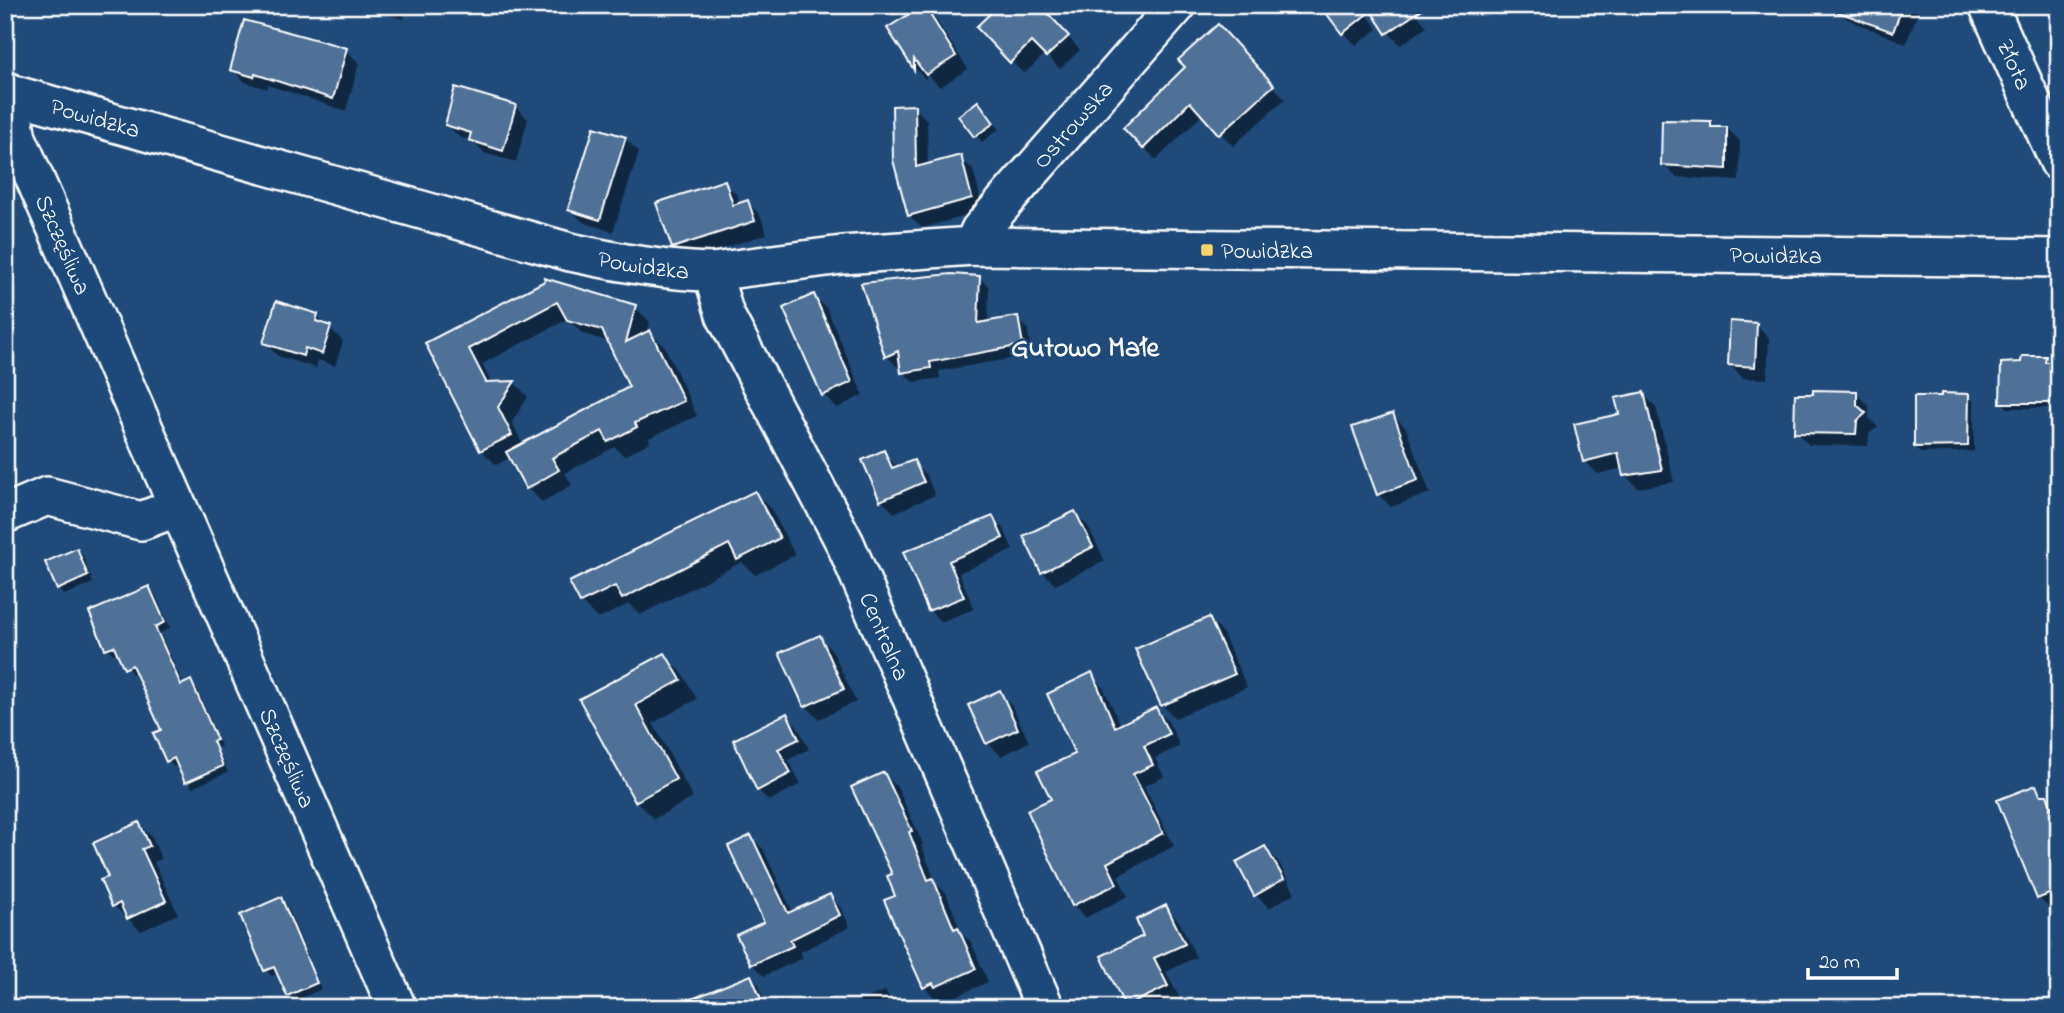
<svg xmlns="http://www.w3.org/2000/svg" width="2064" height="1013" viewBox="0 0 2064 1013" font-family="'Indie Flower',sans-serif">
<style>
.shadow{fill:#0007;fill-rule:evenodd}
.building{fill:#507197;stroke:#fff;stroke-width:2}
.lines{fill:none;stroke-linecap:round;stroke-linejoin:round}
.minor-casing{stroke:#fff;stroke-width:42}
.minor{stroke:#1f4a7a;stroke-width:37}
.poi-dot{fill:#ffd166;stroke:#1f4a7a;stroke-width:2.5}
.labels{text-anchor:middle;stroke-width:5;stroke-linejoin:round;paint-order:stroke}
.street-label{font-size:24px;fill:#fff;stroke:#1f4a7a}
.poi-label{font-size:24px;fill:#fff;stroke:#1f4a7a;text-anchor:start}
.quarter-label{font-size:28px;font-weight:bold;fill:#fff;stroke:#1f4a7a}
</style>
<rect width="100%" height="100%" fill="#1f4a7a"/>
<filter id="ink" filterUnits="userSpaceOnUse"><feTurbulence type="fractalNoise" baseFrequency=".0143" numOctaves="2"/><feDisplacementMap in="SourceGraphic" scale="14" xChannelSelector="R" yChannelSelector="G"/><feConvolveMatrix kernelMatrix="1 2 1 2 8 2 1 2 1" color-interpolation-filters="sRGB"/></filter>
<g filter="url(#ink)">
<g class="shadow">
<polygon points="351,5 407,5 404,19"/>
<polygon points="1039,5 1080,50 1060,69 1045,54 1024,74 1011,61"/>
<polygon points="1360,5 1378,29 1356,45 1343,32"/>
<polygon points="1915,5 1919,9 1906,44 1847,19 1834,6"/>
<polygon points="923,7 936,20 968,69 940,87 926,73 926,80 916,69 890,29"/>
<polygon points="1413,9 1427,27 1401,45 1388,32"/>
<polygon points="1230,39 1285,99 1233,146 1203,114 1156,160 1125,128"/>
<polygon points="346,50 359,63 346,111 268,85 267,89 245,82 232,69"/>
<polygon points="515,106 528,119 516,162 484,153 472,141 459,137 446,124"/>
<polygon points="914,107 927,120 928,166 960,157 973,170 984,211 922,228 909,215"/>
<polygon points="984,109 999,129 982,142 961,117"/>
<polygon points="1710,123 1716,128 1727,128 1740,141 1739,181 1676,177 1663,164"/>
<polygon points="595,129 626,139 639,152 613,232 583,222 570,209"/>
<polygon points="724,182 737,195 740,204 747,202 760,215 767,234 687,260 674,247"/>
<polygon points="980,278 989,287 988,323 1017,318 1027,328 1032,355 939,371 940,378 913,382 903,372 902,363 896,366 887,356"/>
<path d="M 548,282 L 635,307 L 650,322 L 647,334 L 650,332 L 665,347 L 697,416 L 649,438 L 650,442 L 624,456 L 615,447 L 565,473 L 572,485 L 542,502 L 527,488 L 511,457 L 496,465 L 481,450 L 428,344 ZM 568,319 L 583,334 L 610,342 L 631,388 L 523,445 L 512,422 L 528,397 L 514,382 L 492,384 L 482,364 Z"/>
<polygon points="814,296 827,309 863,395 837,408 824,395"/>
<polygon points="317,316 343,341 335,366 318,360 316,368 278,356 265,343"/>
<polygon points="1756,325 1769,338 1767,379 1743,378 1730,365"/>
<polygon points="2045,358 2051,364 2059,364 2059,408 2008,408 2002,402 2023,364"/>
<polygon points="1856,393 1869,406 1869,418 1878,427 1869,434 1868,446 1809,445 1796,432"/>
<polygon points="1643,394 1656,407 1674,482 1638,488 1625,475 1623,468 1598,474 1585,461 1621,416"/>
<polygon points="1968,396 1974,402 1974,451 1921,453 1915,447"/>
<polygon points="1393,415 1406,428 1430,493 1391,507 1378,494"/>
<polygon points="884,453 898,468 913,462 926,475 935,495 894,513 881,500"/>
<polygon points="755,493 771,509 795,555 755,575 742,562 640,615 629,604 598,619 581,602"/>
<polygon points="1075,513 1088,526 1105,561 1055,585 1043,572"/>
<polygon points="993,518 1004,529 1013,550 959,573 974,609 941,622 929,610 906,553"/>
<polygon points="77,550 83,556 93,583 64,595 58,589"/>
<polygon points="149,588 155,594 170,628 160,633 184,686 191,682 197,689 221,746 217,748 228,772 192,788 179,765 174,767 168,761 163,731 137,671 132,674 119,652 113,654 107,648"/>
<polygon points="1209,619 1222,632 1247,687 1175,718 1162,705"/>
<polygon points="819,637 832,650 856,702 819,719 806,706"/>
<polygon points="665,655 682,673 697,699 653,723 693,798 654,819 636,801 581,700"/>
<polygon points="1091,674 1103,687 1121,726 1156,709 1168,721 1180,746 1155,758 1164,777 1144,786 1174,846 1118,876 1128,896 1085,918 1073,905 1053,800 1077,755"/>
<polygon points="999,693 1012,706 1029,742 1001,756 988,743"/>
<polygon points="787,715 797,726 809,749 788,760 801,784 769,801 758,790"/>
<polygon points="884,774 897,787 923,844 921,845 936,883 946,893 962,934 971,942 988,982 950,999 947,996 937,1000 924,987 897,897"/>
<polygon points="2035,787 2059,809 2059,908 2052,911 2039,898"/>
<polygon points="139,824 152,837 161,859 154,862 178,914 141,931 114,906 110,878"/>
<polygon points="751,837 763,849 793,913 829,896 841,908 850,927 800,952 803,958 764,976 752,964 766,923"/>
<polygon points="1265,848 1278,861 1295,893 1269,908 1256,895"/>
<polygon points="281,899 287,905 321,989 295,1001 279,973 272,976 266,970 242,916"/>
<polygon points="1166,908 1179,921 1196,957 1166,972 1180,999 1167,1005 1168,1008 1127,1008 1103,957 1145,937"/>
<polygon points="751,977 759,985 767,1008 675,1008"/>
<polygon points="885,991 897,1008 850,1008 849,1005"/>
<polygon points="1558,1004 1563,1008 1548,1008"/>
</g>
<g class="building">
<polygon points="924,5 956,56 926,75 914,59 914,70 887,28"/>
<polygon points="999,5 1040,5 1069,36 1046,57 1031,42 1010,63 976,27"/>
<polygon points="1320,5 1428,5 1386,34 1371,11 1342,34"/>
<polygon points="1828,5 1903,5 1893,32 1827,8"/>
<polygon points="244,20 347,48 333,99 255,74 254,77 230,70"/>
<polygon points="1218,24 1274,85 1219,135 1190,102 1143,149 1123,128 1185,67 1178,60"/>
<polygon points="455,87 516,105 503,151 469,140 471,133 445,125"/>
<polygon points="978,101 994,123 974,137 958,116"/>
<polygon points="915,105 916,167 961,155 972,198 908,216 893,160 892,106"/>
<polygon points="1662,120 1711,121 1711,127 1727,127 1727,169 1661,165"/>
<polygon points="594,127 626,137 600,220 568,210"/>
<polygon points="725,180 733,205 748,200 755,221 672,248 656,203"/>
<polygon points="951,274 980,276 978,323 1018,316 1023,345 930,362 931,368 901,373 898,351 885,357 861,283"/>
<polygon points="544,278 636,305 626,342 650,330 684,401 635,423 637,427 608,442 602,431 552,458 559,470 526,489 506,452 629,387 602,330 567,320 557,302 469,349 486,382 515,381 498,407 512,435 480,451 425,343 545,281"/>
<polygon points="814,294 852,382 822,396 783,308"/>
<polygon points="276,301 318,314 316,321 331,326 322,354 305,348 303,356 263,343"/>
<polygon points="1730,321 1757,323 1755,367 1728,365"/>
<polygon points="2022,356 2046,356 2045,362 2059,362 2058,403 2000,403 2001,363 2021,362"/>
<polygon points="1813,390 1857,391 1857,405 1866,413 1857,421 1856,434 1794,433 1795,394 1813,394"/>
<polygon points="1644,392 1662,470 1623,476 1618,453 1583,462 1574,424 1619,414 1615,398"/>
<polygon points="1941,393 1969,394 1968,446 1914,447 1914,396 1941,396"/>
<polygon points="1393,413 1418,480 1377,495 1352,427"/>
<polygon points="884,450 892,468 914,460 924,482 880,501 862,460"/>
<polygon points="755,491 780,538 737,560 729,544 622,599 615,586 580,603 569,582"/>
<polygon points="1075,511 1093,547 1041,573 1023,536"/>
<polygon points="993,516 1003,538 949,561 964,597 928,611 903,552"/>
<polygon points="77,548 88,576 57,590 45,562"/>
<polygon points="149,586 165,622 155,627 181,685 191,680 217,740 213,741 223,766 185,783 174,758 166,762 153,733 161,730 132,665 124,669 114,646 105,649 89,612"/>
<polygon points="1209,617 1235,674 1161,706 1135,649"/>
<polygon points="820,635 844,689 804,707 779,653"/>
<polygon points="665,653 681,680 636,705 676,779 635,802 579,699"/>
<polygon points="1092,672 1115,727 1156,707 1169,734 1144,746 1153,765 1133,774 1163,833 1107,863 1117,884 1072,906 1027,810 1051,799 1037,771 1075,754 1047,694"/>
<polygon points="1000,690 1018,729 986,744 968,705"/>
<polygon points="787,713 799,739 778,749 791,773 757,791 733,740"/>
<polygon points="884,772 912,831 909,832 928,880 933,878 954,929 958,927 976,969 935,987 933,983 923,988 893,921 884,900 895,896 887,876 892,874 851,787"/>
<polygon points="2036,785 2040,795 2047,795 2056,819 2051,822 2059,840 2059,890 2037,899 1997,800"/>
<polygon points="139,822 150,846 142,849 166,901 127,919 120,903 112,907 100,880 108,877 93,843"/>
<polygon points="751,835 788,913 830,894 840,915 790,940 793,946 751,965 736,935 764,922 728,846"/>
<polygon points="1265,846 1284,879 1254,896 1236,862"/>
<polygon points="281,897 317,983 287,996 274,967 264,971 240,915"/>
<polygon points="1166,905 1185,944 1154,958 1168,986 1125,1007 1101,956 1143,936 1136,920"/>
<polygon points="751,975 765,1008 672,1008 672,1007"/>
</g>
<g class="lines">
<g class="minor-casing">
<g id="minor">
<path id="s1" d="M 1988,5 L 2059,162"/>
<path id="s2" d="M 5,92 L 570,252 C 617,262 664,271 712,272 L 842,255 L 973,246 L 2059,258"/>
<path id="s3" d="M 9,92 L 17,138 L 397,1008"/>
<path id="s4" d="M 973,246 L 980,230 L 1177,5"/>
<path id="s5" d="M 712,272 L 725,315 L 845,543 L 1045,1008"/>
<polyline points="5,514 47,496 141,521 178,507"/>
</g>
</g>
<use href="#minor" class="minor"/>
</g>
</g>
<rect class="poi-dot" x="1200" y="243" width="14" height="14" rx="3.5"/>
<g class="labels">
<g class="street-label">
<text dy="8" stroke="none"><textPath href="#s1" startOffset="65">Złota</textPath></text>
<text dy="8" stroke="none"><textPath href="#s2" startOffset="94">Powidzka</textPath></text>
<text dy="8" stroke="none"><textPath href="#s4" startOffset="158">Ostrowska</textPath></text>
<text dy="8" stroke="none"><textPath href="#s3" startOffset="163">Szczęśliwa</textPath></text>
<text dy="8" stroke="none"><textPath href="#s2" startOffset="1796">Powidzka</textPath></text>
<text dy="8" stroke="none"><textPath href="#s2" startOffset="662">Powidzka</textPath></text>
<text dy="8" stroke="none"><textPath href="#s5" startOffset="404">Centralna</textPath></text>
<text dy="8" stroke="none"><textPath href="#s3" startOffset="723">Szczęśliwa</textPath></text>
</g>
<g class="poi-label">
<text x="1221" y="258">Powidzka</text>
</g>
<g class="quarter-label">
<text x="1085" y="356">Gutowo Małe</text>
</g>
</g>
<rect width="2064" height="1013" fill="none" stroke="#1f4a7a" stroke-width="28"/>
<rect x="14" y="14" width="2036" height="985" fill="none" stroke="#fff" stroke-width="2.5" filter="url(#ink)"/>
<path d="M1808 968v10h89v-10" fill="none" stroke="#ffffff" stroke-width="3.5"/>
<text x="1819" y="968" font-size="21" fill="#ffffff" stroke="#1f4a7a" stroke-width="5" paint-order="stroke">20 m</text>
</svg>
